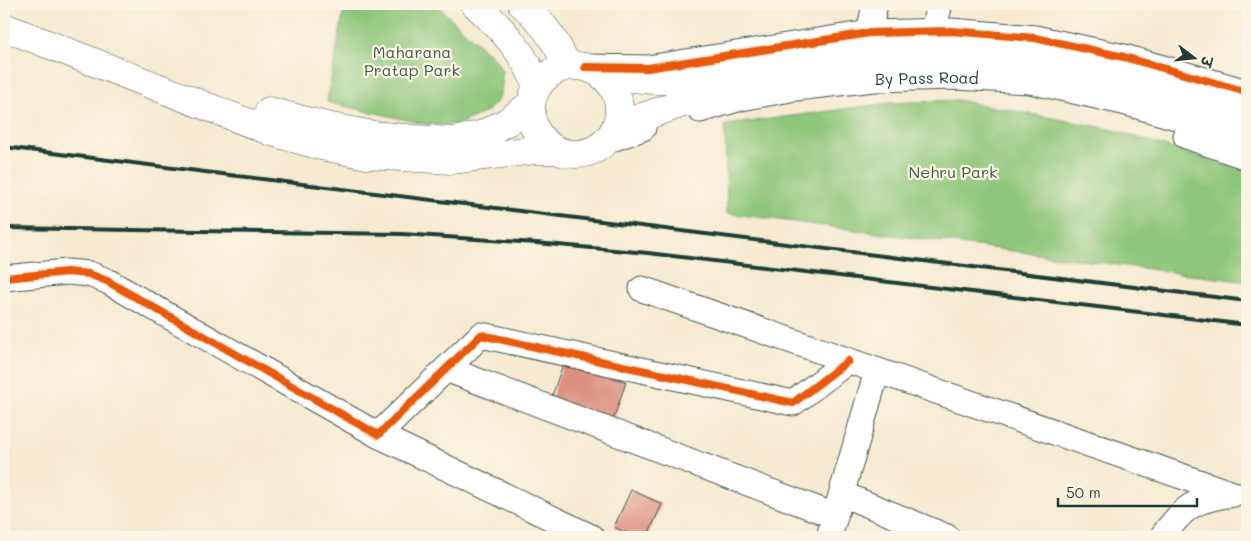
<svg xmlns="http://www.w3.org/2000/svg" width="1251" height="541" viewBox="0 0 1251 541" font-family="Mali,'Playpen Sans Deva',sans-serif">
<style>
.green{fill:#8dc67a;stroke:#568257}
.water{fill:#74a8e0;stroke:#4a728a}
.building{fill:#dd8f80}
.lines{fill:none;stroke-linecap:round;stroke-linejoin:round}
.minor-casing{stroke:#3f574c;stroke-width:27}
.major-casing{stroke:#3f574c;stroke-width:29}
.minor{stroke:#fff;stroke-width:25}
.major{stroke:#fff;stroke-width:28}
.rail{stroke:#1f3d34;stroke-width:4}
.cycleway-casing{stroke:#fcf5e5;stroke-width:11}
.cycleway{stroke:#e8590c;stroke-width:8}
.labels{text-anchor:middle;stroke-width:4.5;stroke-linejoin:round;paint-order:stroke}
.park-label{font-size:16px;fill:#3a5f46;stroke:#fcf5e5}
.street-label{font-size:16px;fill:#1f3d34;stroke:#fcf5e5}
</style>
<rect width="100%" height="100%" fill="#fcf5e5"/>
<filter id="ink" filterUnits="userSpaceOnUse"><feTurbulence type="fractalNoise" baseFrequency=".02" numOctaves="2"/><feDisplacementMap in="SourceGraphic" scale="10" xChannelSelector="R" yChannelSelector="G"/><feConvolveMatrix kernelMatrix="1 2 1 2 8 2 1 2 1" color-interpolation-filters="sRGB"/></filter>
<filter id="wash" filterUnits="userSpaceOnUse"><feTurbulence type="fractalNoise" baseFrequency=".0096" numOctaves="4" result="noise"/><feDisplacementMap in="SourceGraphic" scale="20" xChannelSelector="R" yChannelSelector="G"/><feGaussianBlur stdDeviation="1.12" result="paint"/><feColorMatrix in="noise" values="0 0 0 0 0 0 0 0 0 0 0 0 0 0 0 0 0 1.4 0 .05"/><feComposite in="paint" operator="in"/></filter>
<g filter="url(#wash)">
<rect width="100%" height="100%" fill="#f6ead1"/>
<g class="green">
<polygon points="345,4 435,4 495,59 502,71 502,85 499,99 488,111 458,124 443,125 425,124 327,102"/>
<polygon points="957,100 1110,129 1247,172 1247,282 727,213 725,125 889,103"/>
</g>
<polygon class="water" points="790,4 854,4 787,13"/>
<g id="blocks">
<g class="building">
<polygon points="564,361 626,382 611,426 549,405"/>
<polygon points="631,490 662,504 647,537 636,537 614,527"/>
</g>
</g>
</g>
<g filter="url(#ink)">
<use href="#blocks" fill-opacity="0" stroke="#3f574c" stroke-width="1"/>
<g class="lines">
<g class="minor-casing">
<g id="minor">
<polyline points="932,32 940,4"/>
<polyline points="869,33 875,4"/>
<polyline points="585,67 648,68 869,33 951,31 1035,38 1124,57 1247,92"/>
<path id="s1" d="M 700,110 L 741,98 L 796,88 L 874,79 L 956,77 L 1030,81 L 1123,102 L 1247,137"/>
<polyline points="1186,136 1247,157"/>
<polyline points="606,141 643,128"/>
<polyline points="4,278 67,272 89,274 107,281 378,435 481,335 793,403 848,361"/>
<polyline points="642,289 1233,494"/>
<polyline points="446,369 835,516 829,537"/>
<polyline points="378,435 591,537"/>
<polyline points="842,494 947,537"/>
<polyline points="835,516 877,371"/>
<path d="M 1162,537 C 1184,506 1195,499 1233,494"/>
</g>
</g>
<g class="major-casing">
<g id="major">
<path d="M 475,4 C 501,28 525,52 537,87"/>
<path d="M 522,4 C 542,21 557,42 567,66"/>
<polyline points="4,27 272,132 321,146 367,155 451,160 535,150 555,150"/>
<circle cx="575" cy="110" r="44"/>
<polyline points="602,75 653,80 700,80 782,72 876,56 927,53 974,55 1030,62 1075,71 1247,117"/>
<polyline points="269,111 326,126 373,135 415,139 454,141 483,134 507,122 531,104"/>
<polyline points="616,126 727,88"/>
</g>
</g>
<use href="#minor" class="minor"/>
<use href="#major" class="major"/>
<g class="rail">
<polyline points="4,147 1247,301"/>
<polyline points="4,228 402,234 536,243 648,253 1247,325"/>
</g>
<g class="cycleway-casing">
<g id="cycleway">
<polyline points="585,67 648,68 869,33 951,31 1035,38 1124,57 1247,92"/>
<polyline points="4,278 67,272 89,274 107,281 378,435 481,335 793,403 848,361"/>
</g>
</g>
<use href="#cycleway" class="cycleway"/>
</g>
</g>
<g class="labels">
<g class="park-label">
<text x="412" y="58">Maharana<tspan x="412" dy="18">Pratap Park</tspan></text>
<text x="953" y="178">Nehru Park</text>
</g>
<g class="street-label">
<text dy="6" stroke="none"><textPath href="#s1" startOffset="230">By Pass Road</textPath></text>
</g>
</g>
<rect width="1251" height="541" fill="none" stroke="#fcf5e5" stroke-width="20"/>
<g transform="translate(1194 58) rotate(106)" stroke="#fcf5e5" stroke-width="4" paint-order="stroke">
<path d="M0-4L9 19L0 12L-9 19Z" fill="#1f3d34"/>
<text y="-8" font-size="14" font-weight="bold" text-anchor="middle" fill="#1f3d34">उ</text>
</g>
<path d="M1058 498v8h139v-8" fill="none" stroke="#1f3d34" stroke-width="2.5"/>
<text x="1066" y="498" font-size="15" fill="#1f3d34" stroke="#fcf5e5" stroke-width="4" paint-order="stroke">50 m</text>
</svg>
